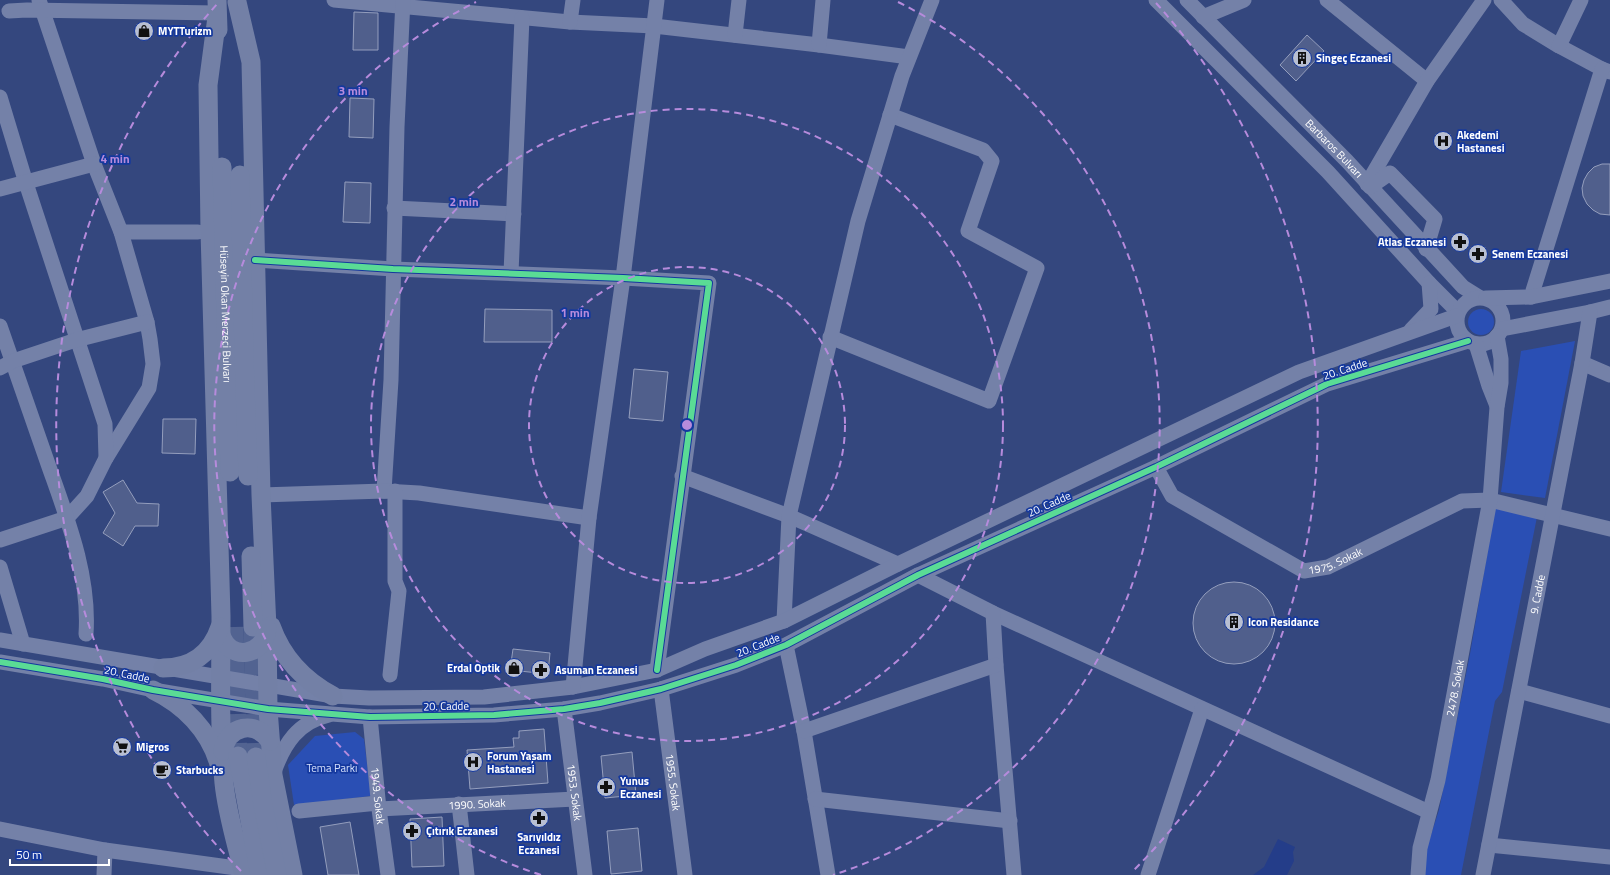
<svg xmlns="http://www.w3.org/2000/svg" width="1610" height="875" viewBox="0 0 1610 875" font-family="'Titillium Web',sans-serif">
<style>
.green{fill:#2a4fb4}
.water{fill:#243d89}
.building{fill:#505f8c;stroke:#949ebd}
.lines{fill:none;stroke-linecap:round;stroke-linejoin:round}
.major-tunnel{stroke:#526391;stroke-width:19;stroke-dasharray:19 10;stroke-linecap:butt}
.minor{stroke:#7481a8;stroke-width:15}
.major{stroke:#7380a6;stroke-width:19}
.cycleway-casing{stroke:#14389e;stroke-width:8}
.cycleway{stroke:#5adb95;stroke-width:6}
.ring{fill:none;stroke:#b68bdc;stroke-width:2;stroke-dasharray:7 5}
.labels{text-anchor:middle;stroke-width:3.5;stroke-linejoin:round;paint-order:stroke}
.poi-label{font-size:11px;font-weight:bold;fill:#fff;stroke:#14389e;text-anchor:start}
.street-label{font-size:11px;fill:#fff;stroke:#14389e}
.park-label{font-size:11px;fill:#d5e0fd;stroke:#14389e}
.centre{fill:#b68bdc;stroke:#14389e;stroke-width:2}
.ring-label{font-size:12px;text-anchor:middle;font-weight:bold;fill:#b68bdc;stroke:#14389e;stroke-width:3.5;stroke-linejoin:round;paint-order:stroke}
</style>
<rect width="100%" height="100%" fill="#34477e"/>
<g class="green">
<circle cx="1481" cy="322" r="13"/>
<polygon points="1575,341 1545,498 1501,492 1521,351"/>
<polygon points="1495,508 1537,517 1502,692 1495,701 1461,875 1424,875 1426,850 1439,810 1470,654"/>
<polygon points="355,732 364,739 371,796 294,805 288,765 315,736"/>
</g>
<polygon class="water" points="1278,839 1295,847 1293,852 1294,861 1287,875 1253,875 1264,867"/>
<g class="building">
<polygon points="354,12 378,13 378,50 353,50"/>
<polygon points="1307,35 1324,51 1296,81 1280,65"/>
<polygon points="350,98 374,99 373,138 349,137"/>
<polygon points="1602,164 1610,164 1610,215 1600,214 1593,210 1587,204 1583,196 1582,188 1584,180 1588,173 1594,167"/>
<polygon points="345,182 371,183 370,223 343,222"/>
<polygon points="485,309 552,310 552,342 484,342"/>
<polygon points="634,369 668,372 663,421 629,418"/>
<polygon points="163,419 196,419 195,454 162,453"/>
<polygon points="123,480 137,503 159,504 158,526 135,526 123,546 103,533 115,513 103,492"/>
<circle cx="1234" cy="623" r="41"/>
<polygon points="513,649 550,653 548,674 510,670"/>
<polygon points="544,729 548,783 470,789 467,750 514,747 513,738 519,738 519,731"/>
<polygon points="632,752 636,795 605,798 601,756"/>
<polygon points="442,817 444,866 412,867 410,819"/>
<polygon points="350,822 359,875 328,875 320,827"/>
<polygon points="638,828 642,871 611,874 607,831"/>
</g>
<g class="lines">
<g class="major-tunnel">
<polyline points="234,627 238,756"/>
<polyline points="253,627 256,757"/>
</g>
<g class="minor">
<polyline points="39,0 94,164 121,232 147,322 150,339 153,364 149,388 106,458"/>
<polyline points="334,0 570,22 654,26 819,45 909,57"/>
<polyline points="1156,0 1328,172 1429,283 1458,312"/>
<path id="s1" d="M 1187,0 L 1347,161 L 1463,287 L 1479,297"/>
<polyline points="1327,0 1427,81"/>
<polyline points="1501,0 1523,24 1559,46 1602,69 1610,72"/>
<polyline points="9,11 27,10 217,13"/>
<polyline points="1203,17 1244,0"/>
<polyline points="570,22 573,0"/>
<polyline points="735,35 739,0"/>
<polyline points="819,45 823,0"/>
<polyline points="1559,46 1581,0"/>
<polyline points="0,97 26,183 105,424 106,458 87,496 67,518 0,540"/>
<polyline points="1367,184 1427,81 1484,0"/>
<polyline points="1370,187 1390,173 1435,219 1426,249"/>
<polyline points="0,189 94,164"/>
<polyline points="394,208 514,214"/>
<polyline points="121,232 198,232"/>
<polyline points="255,260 393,269 623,278 709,283 657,670"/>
<polyline points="511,273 522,18"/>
<polyline points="1531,297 1602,69"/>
<circle cx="1480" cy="321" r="23"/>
<polyline points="1486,298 1531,297 1610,281"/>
<path d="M 0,326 C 16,372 32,418 48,464 C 67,518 90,575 86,634"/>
<polyline points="1502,329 1590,312 1610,307"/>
<polyline points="1411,330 1431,309 1429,283"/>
<polyline points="830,337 989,401 1037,268 968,231 992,161 983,150 890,115"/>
<polyline points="1476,344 1489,386 1497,406"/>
<polyline points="1582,363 1610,375"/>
<polyline points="0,368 13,361 76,340 147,322"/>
<path id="s2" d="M 1156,467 L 1172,496 L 1304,571 L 1328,567 L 1462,501 L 1490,500 L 1610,529"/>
<polyline points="682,476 789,516 898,564"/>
<polyline points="384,491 391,380 397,127 403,0"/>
<polyline points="261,495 384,491 419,493 589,518"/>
<polyline points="0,567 23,644"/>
<polyline points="918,575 993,613 1429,812"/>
<polyline points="993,613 996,665 1014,875"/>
<polyline points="784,621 789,516 858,221 902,76 932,0"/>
<polyline points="0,640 333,696 369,698 484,697 573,687 657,670 705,649 784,621 898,564 1299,372 1456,316"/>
<polyline points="786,645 804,731 828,875"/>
<polyline points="0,662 103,679 153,690 268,709 370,717 494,715 564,709 600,703 661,689 736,665 786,645 918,575 1156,467 1327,384 1468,341"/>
<polyline points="390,675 399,591 395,581 395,491"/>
<polyline points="573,687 589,518 623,278 657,0"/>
<path id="s3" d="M 661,689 L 685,875"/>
<polyline points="1519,691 1610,716"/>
<path id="s4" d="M 564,709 L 585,875"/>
<path id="s5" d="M 370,717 L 379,809 L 388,875"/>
<polyline points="804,731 996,665"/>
<path d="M 274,772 C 284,744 298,722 329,715"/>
<polyline points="815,799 1010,821"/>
<polyline points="459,804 467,875"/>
<path id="s6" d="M 379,809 L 575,799"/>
<polyline points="299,811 378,803"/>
<polyline points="0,829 105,850 243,869"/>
<polyline points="1489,845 1610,857"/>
<polyline points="104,875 105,850"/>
<polyline points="1148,875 1202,709"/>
<path id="s7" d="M 1418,875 L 1420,848 L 1438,780 L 1490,500 L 1497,407 L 1501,383 L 1501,359 L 1497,336"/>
<path id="s8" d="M 1483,875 L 1582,363 L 1590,312"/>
</g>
<g class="major">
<polyline points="217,0 218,30"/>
<polyline points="237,2 251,62 261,495 267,628 268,709 273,775 293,875"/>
<path d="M 217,17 L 208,85 L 210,231 L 221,616 C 221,671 219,728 224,783 C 227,814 237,845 244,875"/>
<path id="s9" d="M 222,167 L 230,472"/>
<polyline points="240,175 244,355 248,476"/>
<polyline points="251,556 253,627"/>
<path d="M 271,626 C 282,657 303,680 333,696"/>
<path d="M 221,635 C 230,662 264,656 267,629"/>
<path d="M 163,668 C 191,668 211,654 220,627"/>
<path d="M 153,690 C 184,705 209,730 219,764"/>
<path d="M 223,751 C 228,725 255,720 270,741"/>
<polyline points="238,756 260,875"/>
<polyline points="256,757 263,805 277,875"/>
</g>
<g class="cycleway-casing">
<g id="cycleway">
<polyline points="255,260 393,269 623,278 709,283 657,670"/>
<polyline points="0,662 103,679 153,690 268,709 370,717 494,715 564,709 600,703 661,689 736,665 786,645 918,575 1156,467 1327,384 1468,341"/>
</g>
</g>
<use href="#cycleway" class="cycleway"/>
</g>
<g class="ring">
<circle cx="687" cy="425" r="158"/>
<circle cx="687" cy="425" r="316"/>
<path d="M541 875A473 473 0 0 1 476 2M898 2A473 473 0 0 1 833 875"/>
<path d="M241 871A631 631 0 0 1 218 3M1156 3A631 631 0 0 1 1133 871"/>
</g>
<defs>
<g id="shop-disc" transform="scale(1)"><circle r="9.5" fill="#b8bfd2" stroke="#14389e"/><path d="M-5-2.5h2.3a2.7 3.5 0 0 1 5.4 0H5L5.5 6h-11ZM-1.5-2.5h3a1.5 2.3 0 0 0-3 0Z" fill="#111"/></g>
<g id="building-disc" transform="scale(1)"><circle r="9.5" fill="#b8bfd2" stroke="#14389e"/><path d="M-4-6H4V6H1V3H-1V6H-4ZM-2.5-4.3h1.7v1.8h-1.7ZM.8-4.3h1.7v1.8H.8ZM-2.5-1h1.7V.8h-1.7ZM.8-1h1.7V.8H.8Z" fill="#111"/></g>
<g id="hospital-disc" transform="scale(1)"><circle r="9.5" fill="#b8bfd2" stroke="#14389e"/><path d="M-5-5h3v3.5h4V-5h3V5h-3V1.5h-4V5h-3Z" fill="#111"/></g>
<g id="pharmacy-disc" transform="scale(1)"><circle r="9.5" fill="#b8bfd2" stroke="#14389e"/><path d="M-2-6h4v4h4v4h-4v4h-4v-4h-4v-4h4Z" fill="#111"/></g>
<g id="supermarket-disc" transform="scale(1)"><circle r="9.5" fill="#b8bfd2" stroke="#14389e"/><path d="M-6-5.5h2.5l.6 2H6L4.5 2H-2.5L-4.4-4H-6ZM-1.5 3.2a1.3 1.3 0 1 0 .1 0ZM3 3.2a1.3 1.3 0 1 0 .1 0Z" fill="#111"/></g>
<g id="cafe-disc" transform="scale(1)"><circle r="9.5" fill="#b8bfd2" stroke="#14389e"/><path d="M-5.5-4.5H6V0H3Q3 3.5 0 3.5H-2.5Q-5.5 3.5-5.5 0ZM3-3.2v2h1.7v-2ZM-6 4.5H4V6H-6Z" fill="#111"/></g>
</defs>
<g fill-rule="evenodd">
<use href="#shop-disc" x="144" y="31"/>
<use href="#building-disc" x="1302" y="58"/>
<use href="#hospital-disc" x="1443" y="141"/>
<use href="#pharmacy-disc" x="1460" y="242"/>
<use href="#pharmacy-disc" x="1478" y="254"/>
<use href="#building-disc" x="1234" y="622"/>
<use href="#shop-disc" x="514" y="668"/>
<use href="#pharmacy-disc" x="541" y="670"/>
<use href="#supermarket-disc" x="122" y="747"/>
<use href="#hospital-disc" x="473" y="762"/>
<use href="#cafe-disc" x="162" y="770"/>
<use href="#pharmacy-disc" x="606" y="787"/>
<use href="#pharmacy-disc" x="539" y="818"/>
<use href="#pharmacy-disc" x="412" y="831"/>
</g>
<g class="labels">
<g class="poi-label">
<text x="158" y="35">MYTTurizm</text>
<text x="1316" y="62">Singeç Eczanesi</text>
<text x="1457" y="139">Akedemi<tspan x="1457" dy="13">Hastanesi</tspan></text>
<text x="1446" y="246" text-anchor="end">Atlas Eczanesi</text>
<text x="1492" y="258">Senem Eczanesi</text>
<text x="1248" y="626">Icon Residance</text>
<text x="500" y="672" text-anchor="end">Erdal Optik</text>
<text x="555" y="674">Asuman Eczanesi</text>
<text x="136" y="751">Migros</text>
<text x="487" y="760">Forum Yaşam<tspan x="487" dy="13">Hastanesi</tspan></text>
<text x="176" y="774">Starbucks</text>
<text x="620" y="785">Yunus<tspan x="620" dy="13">Eczanesi</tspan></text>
<text x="426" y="835">Çıtırık Eczanesi</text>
<text x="539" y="841" text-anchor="middle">Sarıyıldız<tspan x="539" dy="13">Eczanesi</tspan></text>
</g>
<g class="street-label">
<text dy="4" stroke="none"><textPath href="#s1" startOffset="209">Barbaros Bulvarı</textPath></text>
<text dy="4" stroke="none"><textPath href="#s9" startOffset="147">Hüseyin Okan Merzeci Bulvarı</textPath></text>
<text transform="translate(1345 369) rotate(-18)" y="4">20. Cadde</text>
<text transform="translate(1049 504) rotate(-24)" y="4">20. Cadde</text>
<text dy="4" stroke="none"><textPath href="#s2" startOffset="218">1975. Sokak</textPath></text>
<text dy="4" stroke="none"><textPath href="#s8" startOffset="286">9. Cadde</textPath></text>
<text transform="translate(758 645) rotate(-22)" y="4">20. Cadde</text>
<text transform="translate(127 674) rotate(12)" y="4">20. Cadde</text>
<text dy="4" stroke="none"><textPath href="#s7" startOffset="191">2478. Sokak</textPath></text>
<text transform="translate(446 706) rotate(-1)" y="4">20. Cadde</text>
<text dy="4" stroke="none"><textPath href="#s3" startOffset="94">1955. Sokak</textPath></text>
<text dy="4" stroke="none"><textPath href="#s4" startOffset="84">1953. Sokak</textPath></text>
<text dy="4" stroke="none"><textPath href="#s5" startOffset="79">1949. Sokak</textPath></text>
<text dy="4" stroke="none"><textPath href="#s6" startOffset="98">1990. Sokak</textPath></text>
</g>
<g class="park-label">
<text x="332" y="772">Tema Parkı</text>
</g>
</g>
<circle cx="687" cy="425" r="6" class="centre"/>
<g class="ring-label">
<text x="353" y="95">3 min</text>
<text x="115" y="163">4 min</text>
<text x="464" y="206">2 min</text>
<text x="575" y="317">1 min</text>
</g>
<path d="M10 859v6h99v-6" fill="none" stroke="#ffffff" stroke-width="2"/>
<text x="16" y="859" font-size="12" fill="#ffffff" stroke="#14389e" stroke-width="3" paint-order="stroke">50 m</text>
</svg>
